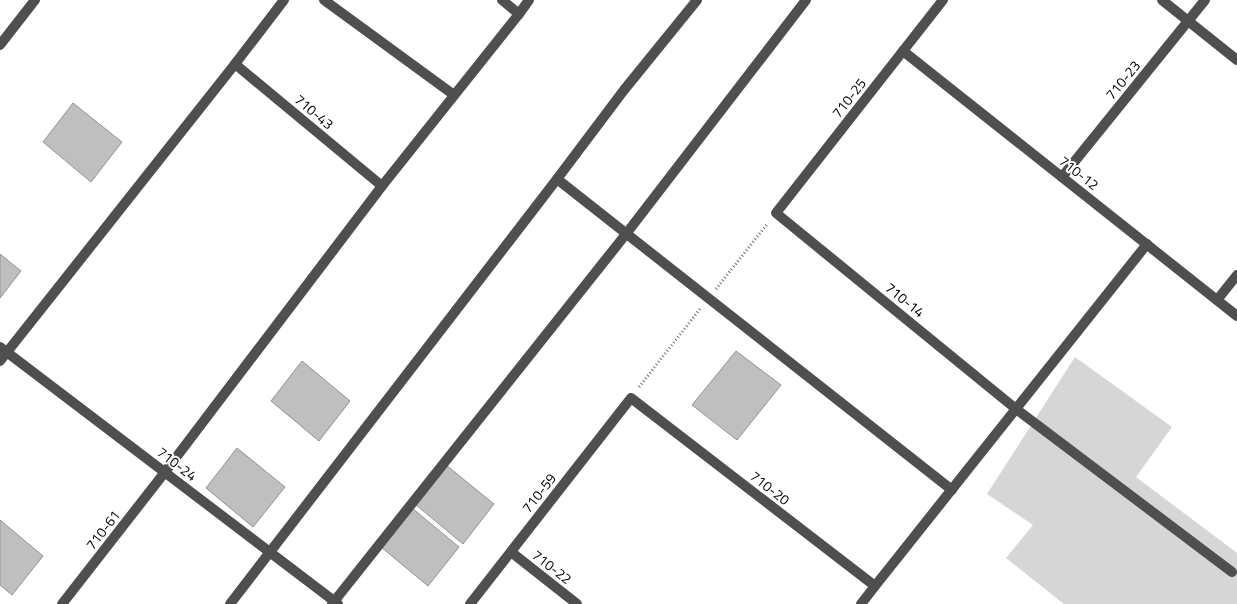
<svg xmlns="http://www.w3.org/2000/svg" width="1237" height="604" viewBox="0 0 1237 604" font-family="'Titillium Web',sans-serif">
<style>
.green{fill:#d6d6d6}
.building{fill:#bfbfbf;stroke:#939393}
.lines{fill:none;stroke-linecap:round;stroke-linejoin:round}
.path{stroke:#717171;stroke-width:3;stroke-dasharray:1 2.5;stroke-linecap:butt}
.service{stroke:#4f4f4f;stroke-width:10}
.minor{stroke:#4f4f4f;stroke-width:10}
.labels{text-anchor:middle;stroke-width:4;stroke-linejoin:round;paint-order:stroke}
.street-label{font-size:14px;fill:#000;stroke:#fff}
</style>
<rect width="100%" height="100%" fill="#fff"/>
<polygon class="green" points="1075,357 1172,427 1136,477 1237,553 1237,604 1064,604 1006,558 1033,525 987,494"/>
<g class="building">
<polygon points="73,103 122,142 91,182 43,142"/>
<polygon points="0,254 21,271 0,298"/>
<polygon points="736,351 781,385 737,440 692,405"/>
<polygon points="302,361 350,401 319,441 271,401"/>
<polygon points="237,448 285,487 253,527 206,488"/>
<polygon points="446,465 494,504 463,544 415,504"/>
<polygon points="412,508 459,547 428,586 381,547"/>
<polygon points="0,520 43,556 12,595 0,585"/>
</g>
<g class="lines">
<g class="path">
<polyline points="716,289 768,223"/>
<polyline points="639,387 700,309"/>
</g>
<polyline class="service" points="1016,409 1232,572"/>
<g class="minor">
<polyline points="324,0 454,95"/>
<polyline points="502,0 519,14 529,0"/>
<polyline points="697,0 624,90 557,179 952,490"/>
<polyline points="943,0 776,213 1016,409"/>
<polyline points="1162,0 1237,60"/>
<polyline points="0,45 35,0"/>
<polyline points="903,51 1237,316"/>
<polyline points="235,64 284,0"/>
<polyline points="1062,177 1205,0"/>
<polyline points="382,186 519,14"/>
<polyline points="1217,300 1237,275"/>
<polyline points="0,347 338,604"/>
<polyline points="0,361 235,64 382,186 165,472 62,604"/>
<polyline points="511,552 577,604"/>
<polyline points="875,586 1147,244"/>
<polyline points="230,604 557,179"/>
<polyline points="332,604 626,234 806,0"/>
<polyline points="470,604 631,398 875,586 861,604"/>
</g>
</g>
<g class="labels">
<g class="street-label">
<text transform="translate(1123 80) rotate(-51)" y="5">710-23</text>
<text transform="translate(849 98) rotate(-52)" y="5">710-25</text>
<text transform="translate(314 112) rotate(40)" y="5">710-43</text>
<text transform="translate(1079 173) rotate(38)" y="5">710-12</text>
<text transform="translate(905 300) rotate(39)" y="5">710-14</text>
<text transform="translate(177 464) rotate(37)" y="5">710-24</text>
<text transform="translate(770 488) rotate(38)" y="5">710-20</text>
<text transform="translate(539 493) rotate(-52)" y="5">710-59</text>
<text transform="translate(103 530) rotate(-52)" y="5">710-61</text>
<text transform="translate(552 567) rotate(38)" y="5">710-22</text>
</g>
</g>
</svg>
